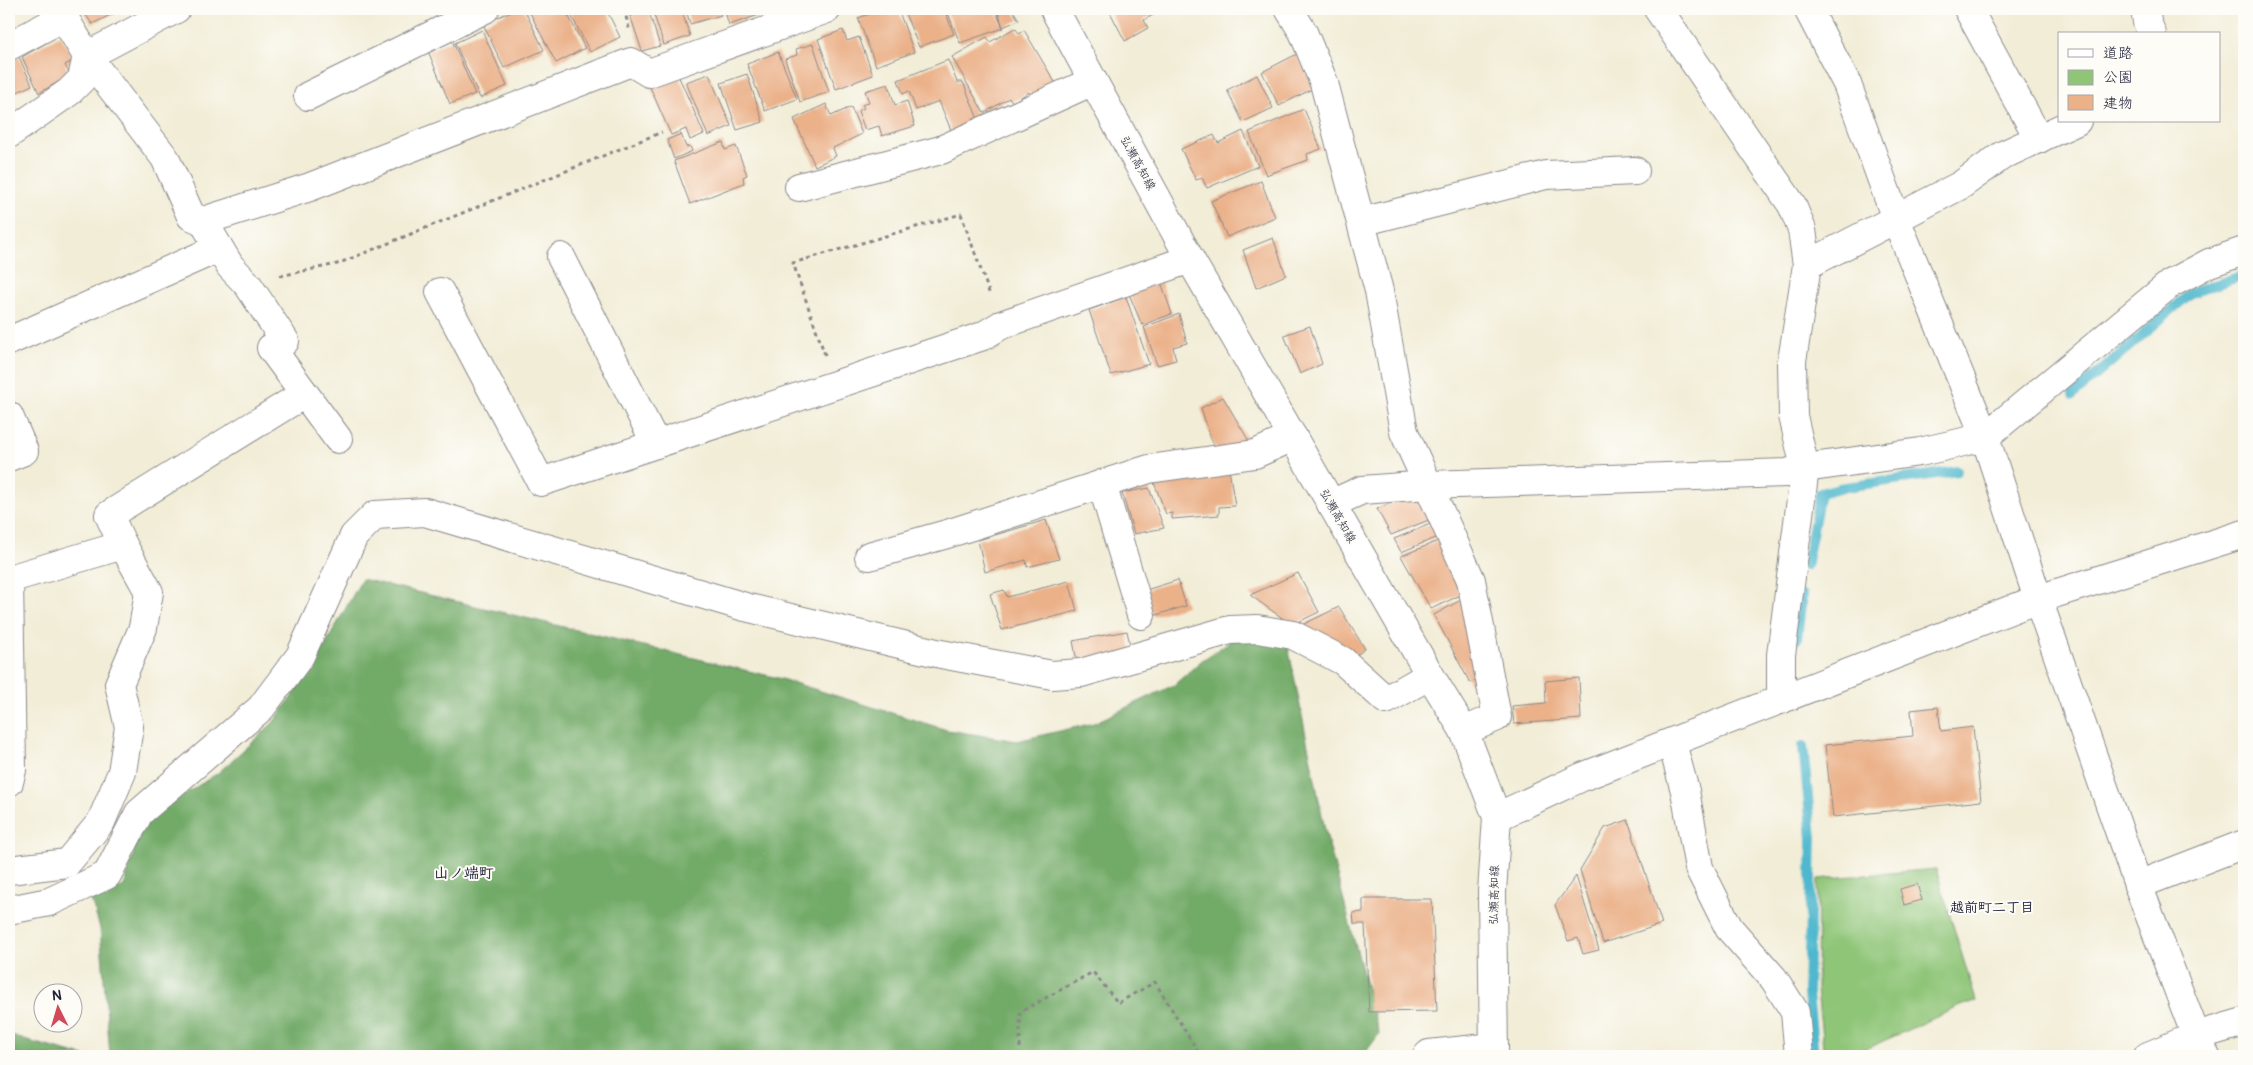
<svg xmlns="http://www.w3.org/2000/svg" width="2253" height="1065" viewBox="0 0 2253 1065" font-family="Pangolin,'Klee One',sans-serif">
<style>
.green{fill:#8ec577;stroke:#587459}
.forest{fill:#72aa68;stroke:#4a6652}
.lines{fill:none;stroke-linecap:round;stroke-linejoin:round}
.stream{stroke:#50b8ce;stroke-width:10}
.building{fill:#ebb189}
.street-casing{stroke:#8a8889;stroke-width:30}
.secondary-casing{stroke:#8a8889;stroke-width:30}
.path{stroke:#8a8889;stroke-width:3;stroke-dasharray:4 4;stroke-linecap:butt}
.street{stroke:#fff;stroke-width:28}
.secondary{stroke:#fff;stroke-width:28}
.labels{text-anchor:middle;stroke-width:4;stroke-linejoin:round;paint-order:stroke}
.street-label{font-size:12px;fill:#22223b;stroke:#fdfcf7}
.neighbourhood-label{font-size:14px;font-weight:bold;fill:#22223b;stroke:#fdfcf7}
.quarter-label{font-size:15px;font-weight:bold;fill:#22223b;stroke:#fdfcf7}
</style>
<rect width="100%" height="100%" fill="#fdfcf7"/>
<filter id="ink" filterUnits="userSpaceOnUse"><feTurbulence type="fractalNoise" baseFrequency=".02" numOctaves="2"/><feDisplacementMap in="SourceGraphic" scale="10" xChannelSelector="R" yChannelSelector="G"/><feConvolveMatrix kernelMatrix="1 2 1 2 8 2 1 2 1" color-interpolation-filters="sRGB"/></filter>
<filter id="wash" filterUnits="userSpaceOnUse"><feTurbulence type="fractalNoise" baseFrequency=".0096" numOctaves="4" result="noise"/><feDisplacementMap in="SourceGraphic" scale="20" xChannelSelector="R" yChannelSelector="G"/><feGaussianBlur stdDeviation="1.12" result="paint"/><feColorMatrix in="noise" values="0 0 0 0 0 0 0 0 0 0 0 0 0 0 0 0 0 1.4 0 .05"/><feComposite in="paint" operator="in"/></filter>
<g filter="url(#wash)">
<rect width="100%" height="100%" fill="#f2edd7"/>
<polygon class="green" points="1936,869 1976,1001 1961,1006 1850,1056 1824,1056 1817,990 1818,879"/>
<g class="forest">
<polygon points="362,579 778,678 947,730 1017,741 1094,723 1174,685 1201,661 1236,637 1287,641 1325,830 1379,1034 1363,1056 110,1056 100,928 91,899 124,886 143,821 218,773 273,723 313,667"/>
<polygon points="9,1033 24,1040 84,1056 9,1056"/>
</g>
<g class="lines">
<g class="stream">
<polyline points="2073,395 2191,293 2244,275"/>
<polyline points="1806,566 1820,493 1839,488 1957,471"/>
<polyline points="1797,639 1802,595"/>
<polyline points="1803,746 1812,838 1808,993 1814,1056"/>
</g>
</g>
<g id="blocks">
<g class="building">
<polygon points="82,9 118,9 119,11 92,24"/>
<polygon points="516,9 524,9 544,50 504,68 483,24"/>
<polygon points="533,9 565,9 585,48 556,63 529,11"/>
<polygon points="568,9 606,9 620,37 590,52"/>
<polygon points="628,9 648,9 660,46 642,51"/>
<polygon points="652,9 681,9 690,36 664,45"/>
<polygon points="686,9 719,9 721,15 690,24"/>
<polygon points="724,9 760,9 762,14 729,25"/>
<polygon points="883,9 898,9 914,52 876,66 858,18"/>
<polygon points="908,9 944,9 954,34 919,47 904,11"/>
<polygon points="946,9 995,9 1003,28 960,43"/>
<polygon points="997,9 1012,9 1019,20 1003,27"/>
<polygon points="1112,9 1161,9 1162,10 1144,20 1148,28 1125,41 1109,10"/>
<polygon points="1015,28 1019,33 1024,30 1056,84 1032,98 1029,92 1013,102 1009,98 984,113 952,57 987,37 990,42"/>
<polygon points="482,30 507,86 480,98 455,43"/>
<polygon points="843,30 847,41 859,37 873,75 836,89 818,39"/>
<polygon points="60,35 74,60 65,65 70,75 39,93 22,57"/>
<polygon points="452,40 475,94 450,104 428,51"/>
<polygon points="813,44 829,92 800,102 785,59 797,55 796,49"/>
<polygon points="778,52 797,99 765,111 747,64"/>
<polygon points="1297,54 1314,88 1279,106 1262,72"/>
<polygon points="19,57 32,85 9,96 9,62"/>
<polygon points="948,60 957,82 963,82 980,124 953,135 939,101 916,110 909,91 903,94 898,80"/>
<polygon points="709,74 731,126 708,136 686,82"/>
<polygon points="747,74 763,122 737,130 721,83"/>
<polygon points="678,75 704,134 690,140 686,129 671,135 650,87"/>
<polygon points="1257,75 1273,108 1243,122 1227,90"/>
<polygon points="888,84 895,105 907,101 915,126 882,136 879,126 865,130 858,111 864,108 862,105 869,102 865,91"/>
<polygon points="826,104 831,116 851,107 862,134 833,148 836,156 815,166 794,119"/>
<polygon points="1304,109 1321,149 1307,154 1308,160 1266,175 1249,132"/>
<polygon points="1243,131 1258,166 1207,188 1202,178 1196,180 1181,149 1214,135 1218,143"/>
<polygon points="681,134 686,147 690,146 692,151 674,159 667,140"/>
<polygon points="723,142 725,150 736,146 747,175 743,177 744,183 690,204 674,161"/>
<polygon points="1261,181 1275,217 1227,237 1211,201"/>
<polygon points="1273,238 1286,275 1256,288 1243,250"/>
<polygon points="1161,282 1172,314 1142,325 1129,294"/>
<polygon points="1126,297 1149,364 1111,375 1089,310"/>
<polygon points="1179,314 1187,343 1173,347 1176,360 1157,365 1144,327"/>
<polygon points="1310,326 1322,364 1300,374 1284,335"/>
<polygon points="1223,397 1250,443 1219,454 1211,439 1201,408"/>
<polygon points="1229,469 1235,506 1219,507 1219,515 1172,519 1172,513 1166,514 1153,480"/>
<polygon points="1149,488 1164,528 1134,534 1122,493"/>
<polygon points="1420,490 1434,518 1391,535 1377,509"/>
<polygon points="1046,520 1059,559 1027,567 1026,560 985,572 978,540"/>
<polygon points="1435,522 1443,535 1401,552 1394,539"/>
<polygon points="1438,541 1467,592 1431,609 1401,556"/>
<polygon points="1298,573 1319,612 1292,625 1250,595"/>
<polygon points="1178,580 1186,606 1153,616 1146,590"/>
<polygon points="1069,581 1077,611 1002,630 990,594 1004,590 1007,597"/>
<polygon points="1468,596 1476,680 1470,683 1434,615"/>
<polygon points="1339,607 1365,649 1352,658 1302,625"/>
<polygon points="1127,631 1132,654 1078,667 1073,641"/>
<polygon points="1579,678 1581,719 1514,724 1512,706 1546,703 1545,681"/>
<polygon points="1938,707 1941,731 1973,727 1981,801 1833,817 1825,745 1913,736 1911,710"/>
<polygon points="1628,820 1662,924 1603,943 1580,870 1605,828"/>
<polygon points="1576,876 1599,950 1583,954 1578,938 1568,941 1555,905"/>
<polygon points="1917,884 1922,900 1904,905 1900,889"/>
<polygon points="1363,899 1432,899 1437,1011 1369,1012 1365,924 1354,924 1353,913 1363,912"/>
</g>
</g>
</g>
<g filter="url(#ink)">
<use href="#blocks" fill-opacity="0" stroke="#8a8889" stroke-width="1"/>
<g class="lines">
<g class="street-casing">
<g id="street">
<polyline points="59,9 87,56 165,158 191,216 203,221 230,266 248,285 285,341 271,348 338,439"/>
<polyline points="1289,9 1303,32 1324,83 1379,291 1404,432 1471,580 1497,717 1464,731"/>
<polyline points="1658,9 1792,205 1802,230 1807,265 1792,361 1793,416 1805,468 1781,655 1781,700"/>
<polyline points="1808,9 1847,84 1896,219 1985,437 2038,599 2138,885 2196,1036 2206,1056"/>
<polyline points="1968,9 2039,139"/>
<polyline points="2145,9 2147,22 2152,34"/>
<polyline points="9,46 64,17"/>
<polyline points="308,96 485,9"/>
<polyline points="9,134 69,92 82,79 87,56 176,9"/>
<polyline points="799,187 941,150 1093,81"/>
<polyline points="203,221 310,187 631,62 649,73 827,9"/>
<polyline points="1361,222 1546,175 1635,171"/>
<polyline points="561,257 656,444"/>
<polyline points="1807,265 1961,185 2003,155 2077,121"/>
<polyline points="440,292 541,482 983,336 1001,325 1190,259"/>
<polyline points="9,341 219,248"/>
<polyline points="9,416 24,451 9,457"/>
<polyline points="1102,484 1141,615"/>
<polyline points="1331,504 1362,490 1428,485 1787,473 1805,468 1920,452 1985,437 2170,284 2209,263 2244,251"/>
<polyline points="869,556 947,534 1149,469 1255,454 1293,437"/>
<polyline points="1672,743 1685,791 1699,868 1729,928 1774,979 1795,1012 1799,1056"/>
<polyline points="9,782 12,770 9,579 123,545 109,515 304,394"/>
<polyline points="9,870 67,863 101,822 122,772 129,727 119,684 143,628 149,592 123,545"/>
<polyline points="2138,885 2244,844"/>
<polyline points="9,910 49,902 107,875 139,813 261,708 300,656 354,536 375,515 425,512 745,607 941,654 1052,675 1081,673 1230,630 1257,629 1293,635 1343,661 1386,700 1430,675"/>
<polyline points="1427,1056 1429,1054 1494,1047"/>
<polyline points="2148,1056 2196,1036 2244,1022"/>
</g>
</g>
<g class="secondary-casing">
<g id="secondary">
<polyline points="1054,9 1190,259 1430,675 1464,731 1497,817 1492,892 1494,1056"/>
<polyline points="1497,817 1582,777 2038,599 2244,534"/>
</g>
</g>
<g class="path">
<polyline points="624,9 630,32"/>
<polyline points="280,276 337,264 662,132"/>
<polyline points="825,355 793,263 961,214 990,295"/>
<polyline points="1020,1056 1020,1012 1093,972 1118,1003 1155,982 1197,1050 1194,1056"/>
</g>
<use href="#street" class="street"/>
<use href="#secondary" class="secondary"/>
</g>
</g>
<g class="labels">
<g class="street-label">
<text transform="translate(1138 163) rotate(61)" y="4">弘瀬高知線</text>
<text transform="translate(1338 516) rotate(60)" y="4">弘瀬高知線</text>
<text transform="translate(1494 895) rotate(-89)" y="4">弘瀬高知線</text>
</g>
<g class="neighbourhood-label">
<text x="1992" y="912">越前町二丁目</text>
</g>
<g class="quarter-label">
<text x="464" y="878">山ノ端町</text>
</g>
</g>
<rect width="2253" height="1065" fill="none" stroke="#fdfcf7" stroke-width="30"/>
<rect x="2058" y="32" width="162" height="90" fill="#fdfcf7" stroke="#a5a5ac"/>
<rect x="2068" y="49" width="25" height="8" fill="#ffffff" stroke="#a5a5ac"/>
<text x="2103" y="58" font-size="15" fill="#22223b">道路</text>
<rect x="2068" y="70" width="25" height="15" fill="#8ec577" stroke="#a5a5ac"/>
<text x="2103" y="82" font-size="15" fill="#22223b">公園</text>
<rect x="2068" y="95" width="25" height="15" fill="#ebb189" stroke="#a5a5ac"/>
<text x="2103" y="108" font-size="15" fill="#22223b">建物</text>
<g transform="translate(58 1008) rotate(355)"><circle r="24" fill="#fdfcf7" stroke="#a5a5ac"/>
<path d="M0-4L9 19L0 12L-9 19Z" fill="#d1495b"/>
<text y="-8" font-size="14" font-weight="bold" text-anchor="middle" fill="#22223b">N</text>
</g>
</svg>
